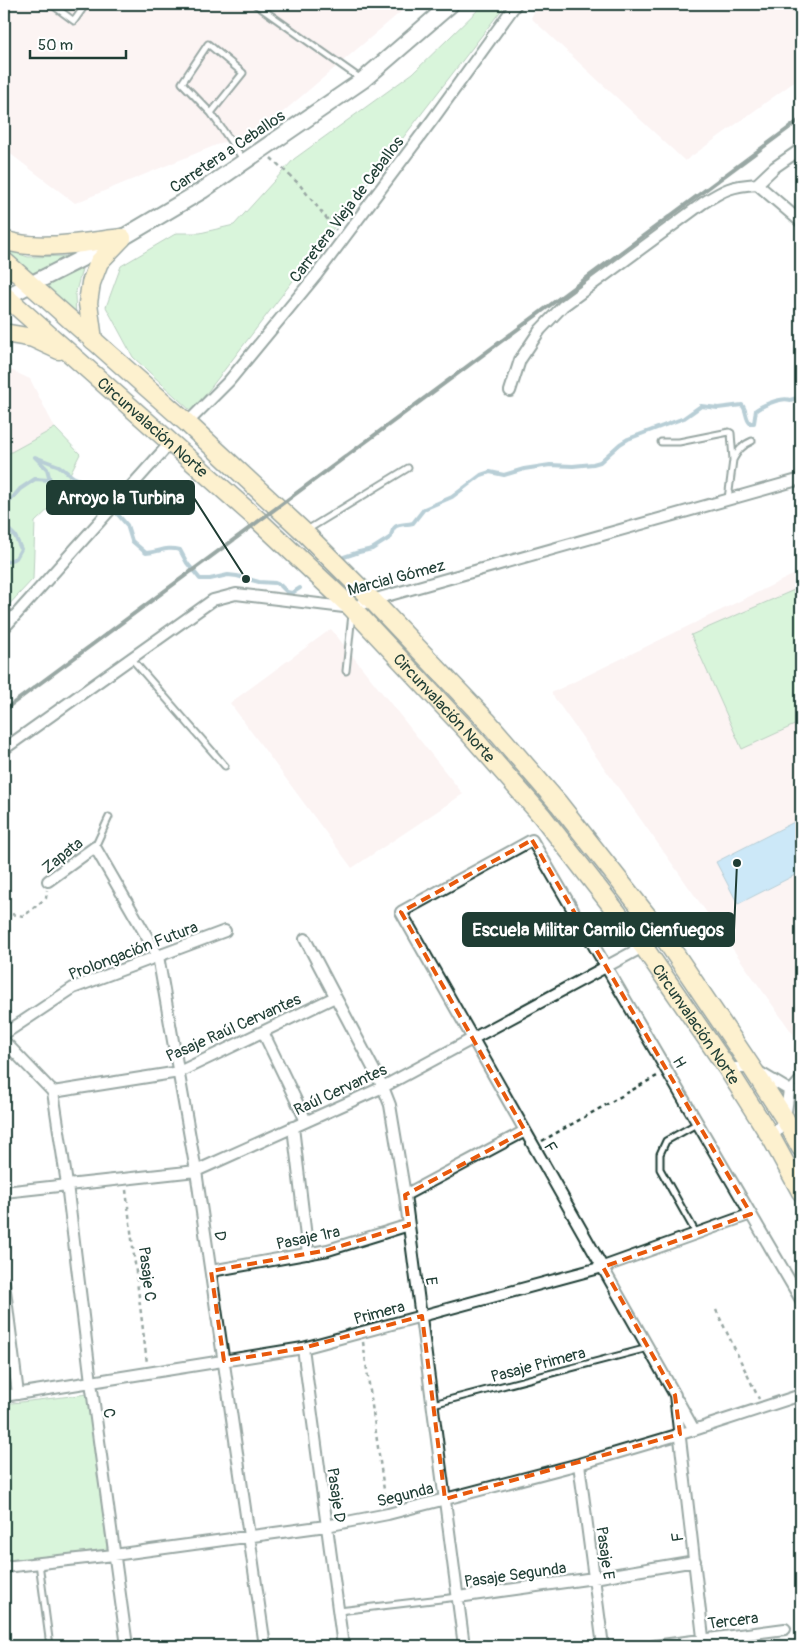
<svg xmlns="http://www.w3.org/2000/svg" width="805" height="1650" font-family="Pangolin,sans-serif">
<style>
.built{fill:#f8e6e5}
.green{fill:#ace9b0;stroke:#669372}
.water{fill:#8eccef;stroke:#6293a4}
.lines{fill:none;stroke-linecap:round;stroke-linejoin:round}
.stream{stroke:#6293a4;stroke-width:4}
.service-casing{stroke:#1f3d34;stroke-width:9}
.minor-casing{stroke:#1f3d34;stroke-width:14}
.secondary-casing{stroke:#1f3d34;stroke-width:19}
.trunk-casing{stroke:#1f3d34;stroke-width:21}
.path{stroke:#1f3d34;stroke-width:2.5;stroke-dasharray:4 4;stroke-linecap:butt}
.service{stroke:#fff;stroke-width:5}
.minor{stroke:#fff;stroke-width:10}
.secondary{stroke:#fff;stroke-width:15}
.trunk{stroke:#fbdf96;stroke-width:18}
.rail{stroke:#1f3d34;stroke-width:4}
.marked{fill:none;stroke:#e8590c;stroke-width:4;stroke-dasharray:10 6;stroke-linejoin:round}
.labels{text-anchor:middle;stroke-width:4.5;stroke-linejoin:round;paint-order:stroke}
.street-label{font-size:16px;fill:#1f3d34;stroke:#fff}
.leader{fill:none;stroke:#1f3d34;stroke-width:2}
.callout-dot{fill:#1f3d34;stroke:#fff;stroke-width:2}
.callout{fill:#1f3d34;stroke:#1f3d34;stroke-width:2}
.callout-label{font-size:18px;text-anchor:middle;font-weight:bold;fill:#fff}
</style>
<rect width="100%" height="100%" fill="#fff"/>
<filter id="ink" filterUnits="userSpaceOnUse"><feTurbulence type="fractalNoise" baseFrequency=".02" numOctaves="2"/><feDisplacementMap in="SourceGraphic" scale="10" xChannelSelector="R" yChannelSelector="G"/><feConvolveMatrix kernelMatrix="1 2 1 2 8 2 1 2 1" color-interpolation-filters="sRGB"/></filter>
<g filter="url(#ink)">
<path class="built" d="M4 4H410L270 123 75 203 4 149Z
M538 4H801V77L685 161 531 18Z
M4 367 30 379 55 428 4 456Z
M801 571V1048L793 1034 551 693Z
M331 629 463 794 352 868 230 703Z"/>
<path class="green" d="M484 4H506L192 412 133 357 106 307 121 266 177 233H200L234 225 294 159 413 73Z
M4 249 28 257 70 256 28 275 4 253Z
M82 269 75 295 76 317 45 286Z
M55 428 80 454 56 502 35 522 33 579 4 610V456Z
M801 587V722L742 749 691 635Z
M88 1394 107 1549 4 1562V1404Z"/>
<path class="water" d="M798 820 801 826V872L738 904 716 862Z"/>
<g class="lines">
<path class="stream" d="M4 516V508L20 489 35 479 50 480 47 469 35 457 59 466 73 477 87 483 100 494 127 525 132 541 146 553C160 552 166 546 180 550L187 563 200 579H210L228 575 237 576 259 582 275 583 280 585 287 592 292 593 300 588
M4 525 15 536 21 549 16 558 4 563
M344 557 359 552 372 549 391 537C393 521 402 526 413 523L424 509 452 497 481 475 490 472 504 475 524 469 550 465 573 466 593 464 600 462 620 444 628 439 684 418 701 406 718 408 742 405C747 410 745 418 750 423H754L756 410C763 405 782 397 790 400L801 397"/>
<g class="service-casing">
<path id="service" d="M51 4 74 21 86 4
M255 4 361 79
M211 113 243 73 208 44 182 83 211 113 243 159
M661 442H679L729 432 731 433 733 460 728 499
M733 460C738 451 742 445 752 441
M307 530 408 468
M131 658 225 766
M346 671 352 614
M95 847 109 817
M789 1090 801 1076
M789 1090 801 1089
M696 1233 660 1169V1154L666 1141 698 1123
M433 1404 648 1348
M39 1563 50 1646
M339 1611 458 1597"/>
</g>
<g class="minor-casing">
<path id="minor" d="M757 184 801 222
M510 391 520 360 540 330 563 306 703 203C725 189 731 186 757 184L775 167 801 149
M187 423 229 381 317 274 433 119 516 4
M4 628 171 442
M4 749 213 600 236 594 352 608 372 600 801 479
M48 881 95 847 158 956 196 1171 265 1646
M305 939 383 1087 390 1105 405 1195 464 1646
M263 1032 306 1121
M4 1034 73 988 225 931
M4 1041 53 1092 67 1184 91 1382 127 1646
M727 1068H752L789 1090 785 1119 772 1139
M53 1092 179 1072 335 997
M293 1127 308 1254
M4 1192 196 1171 383 1087 663 936
M405 1195 525 1131
M211 1271 328 1250 409 1225
M4 1282 18 1394
M303 1348 343 1646
M4 1396 303 1348 603 1267 751 1214
M678 1401 694 1430
M579 1464 603 1646
M4 1567 114 1555 326 1526 388 1514 579 1464 694 1430 801 1395
M458 1597 594 1578 695 1561
M654 1646 785 1629
M704 1646 675 1395 401 912 532 840 801 1300"/>
</g>
<g class="secondary-casing">
<path id="secondary" d="M4 298 122 238 203 190 363 80 451 4"/>
</g>
<g class="trunk-casing">
<g id="trunk">
<path d="M4 240C37 252 87 242 122 238"/>
<path d="M4 261 187 423 304 532 372 600 487 721 559 804 663 936 752 1068 785 1119 801 1148"/>
<path id="s1" d="M4 295 258 520 352 608 469 733 542 816 643 946 727 1068 772 1139 801 1192"/>
<path d="M4 333 33 338 59 350"/>
<path d="M93 340 88 303 91 283 99 262 122 238"/>
</g>
</g>
<path class="path" d="M271 158 299 184 336 230
M4 913 24 916 46 898 47 890
M542 1141 657 1076
M126 1190 147 1363
M716 1310 759 1399
M363 1342 386 1504"/>
<use href="#service" class="service"/>
<use href="#minor" class="minor"/>
<use href="#secondary" class="secondary"/>
<use href="#trunk" class="trunk"/>
<path class="rail" d="M4 710 801 119"/>
</g>
</g>
<path d="M0 0H805V1650H0ZM532 840 751 1214 603 1267 675 1395 680 1434 445 1499 422 1316 303 1348 224 1361 211 1271 328 1250 409 1225 405 1195 525 1131 401 912Z" fill="#fff" fill-opacity=".55" fill-rule="evenodd"/>
<path class="marked" d="M532 840 751 1214 603 1267 675 1395 680 1434 445 1499 422 1316 303 1348 224 1361 211 1271 328 1250 409 1225 405 1195 525 1131 401 912Z"/>
<g class="labels">
<g class="street-label">
<text transform="translate(227 151) rotate(-34)" y="6">Carretera a Ceballos</text>
<text transform="translate(346 209) rotate(-53)" y="6">Carretera Vieja de Ceballos</text>
<text dy="6" stroke="none"><textPath href="#s1" startOffset="199">Circunvalación Norte</textPath></text>
<text transform="translate(396 577) rotate(-15)" y="6">Marcial Gómez</text>
<text dy="6" stroke="none"><textPath href="#s1" startOffset="604">Circunvalación Norte</textPath></text>
<text transform="translate(62 855) rotate(-39)" y="6">Zapata</text>
<text transform="translate(133 950) rotate(-21)" y="6">Prolongación Futura</text>
<text dy="6" stroke="none"><textPath href="#s1" startOffset="1009">Circunvalación Norte</textPath></text>
<text transform="translate(233 1027) rotate(-24)" y="6">Pasaje Raúl Cervantes</text>
<text transform="translate(680 1062) rotate(60)" y="6">H</text>
<text transform="translate(340 1089) rotate(-25)" y="6">Raúl Cervantes</text>
<text transform="translate(551 1147) rotate(60)" y="6">F</text>
<text transform="translate(221 1236) rotate(82)" y="6">D</text>
<text transform="translate(308 1237) rotate(-12)" y="6">Pasaje 1ra</text>
<text transform="translate(148 1274) rotate(83)" y="6">Pasaje C</text>
<text transform="translate(432 1281) rotate(82)" y="6">E</text>
<text transform="translate(379 1312) rotate(-15)" y="6">Primera</text>
<text transform="translate(538 1364) rotate(-15)" y="6">Pasaje Primera</text>
<text transform="translate(110 1413) rotate(82)" y="6">C</text>
<text transform="translate(405 1494) rotate(-14)" y="6">Segunda</text>
<text transform="translate(337 1495) rotate(82)" y="6">Pasaje D</text>
<text transform="translate(677 1537) rotate(-97)" y="6">F</text>
<text transform="translate(606 1553) rotate(82)" y="6">Pasaje E</text>
<text transform="translate(515 1574) rotate(-8)" y="6">Pasaje Segunda</text>
<text transform="translate(733 1620) rotate(-7)" y="6">Tercera</text>
</g>
</g>
<path class="leader" d="M246 579L194 498M737 863L734 930"/>
<g class="callout-dot">
<circle cx="246" cy="579" r="5"/>
<circle cx="737" cy="863" r="5"/>
</g>
<g class="callout">
<rect x="47" y="481" width="147" height="33" rx="5"/>
<rect x="463" y="913" width="271" height="33" rx="5"/>
</g>
<g class="callout-label">
<text x="121" y="504">Arroyo la Turbina</text>
<text x="598" y="936">Escuela Militar Camilo Cienfuegos</text>
</g>
<rect width="805" height="1650" fill="none" stroke="#fff" stroke-width="20"/>
<rect x="10" y="10" width="785" height="1630" fill="none" stroke="#1f3d34" stroke-width="2" filter="url(#ink)"/>
<path d="M30 50v8h96v-8" fill="none" stroke="#1f3d34" stroke-width="2.5"/>
<text x="38" y="50" font-size="15" fill="#1f3d34" stroke="#ffffff" stroke-width="4" paint-order="stroke">50 m</text>
</svg>
